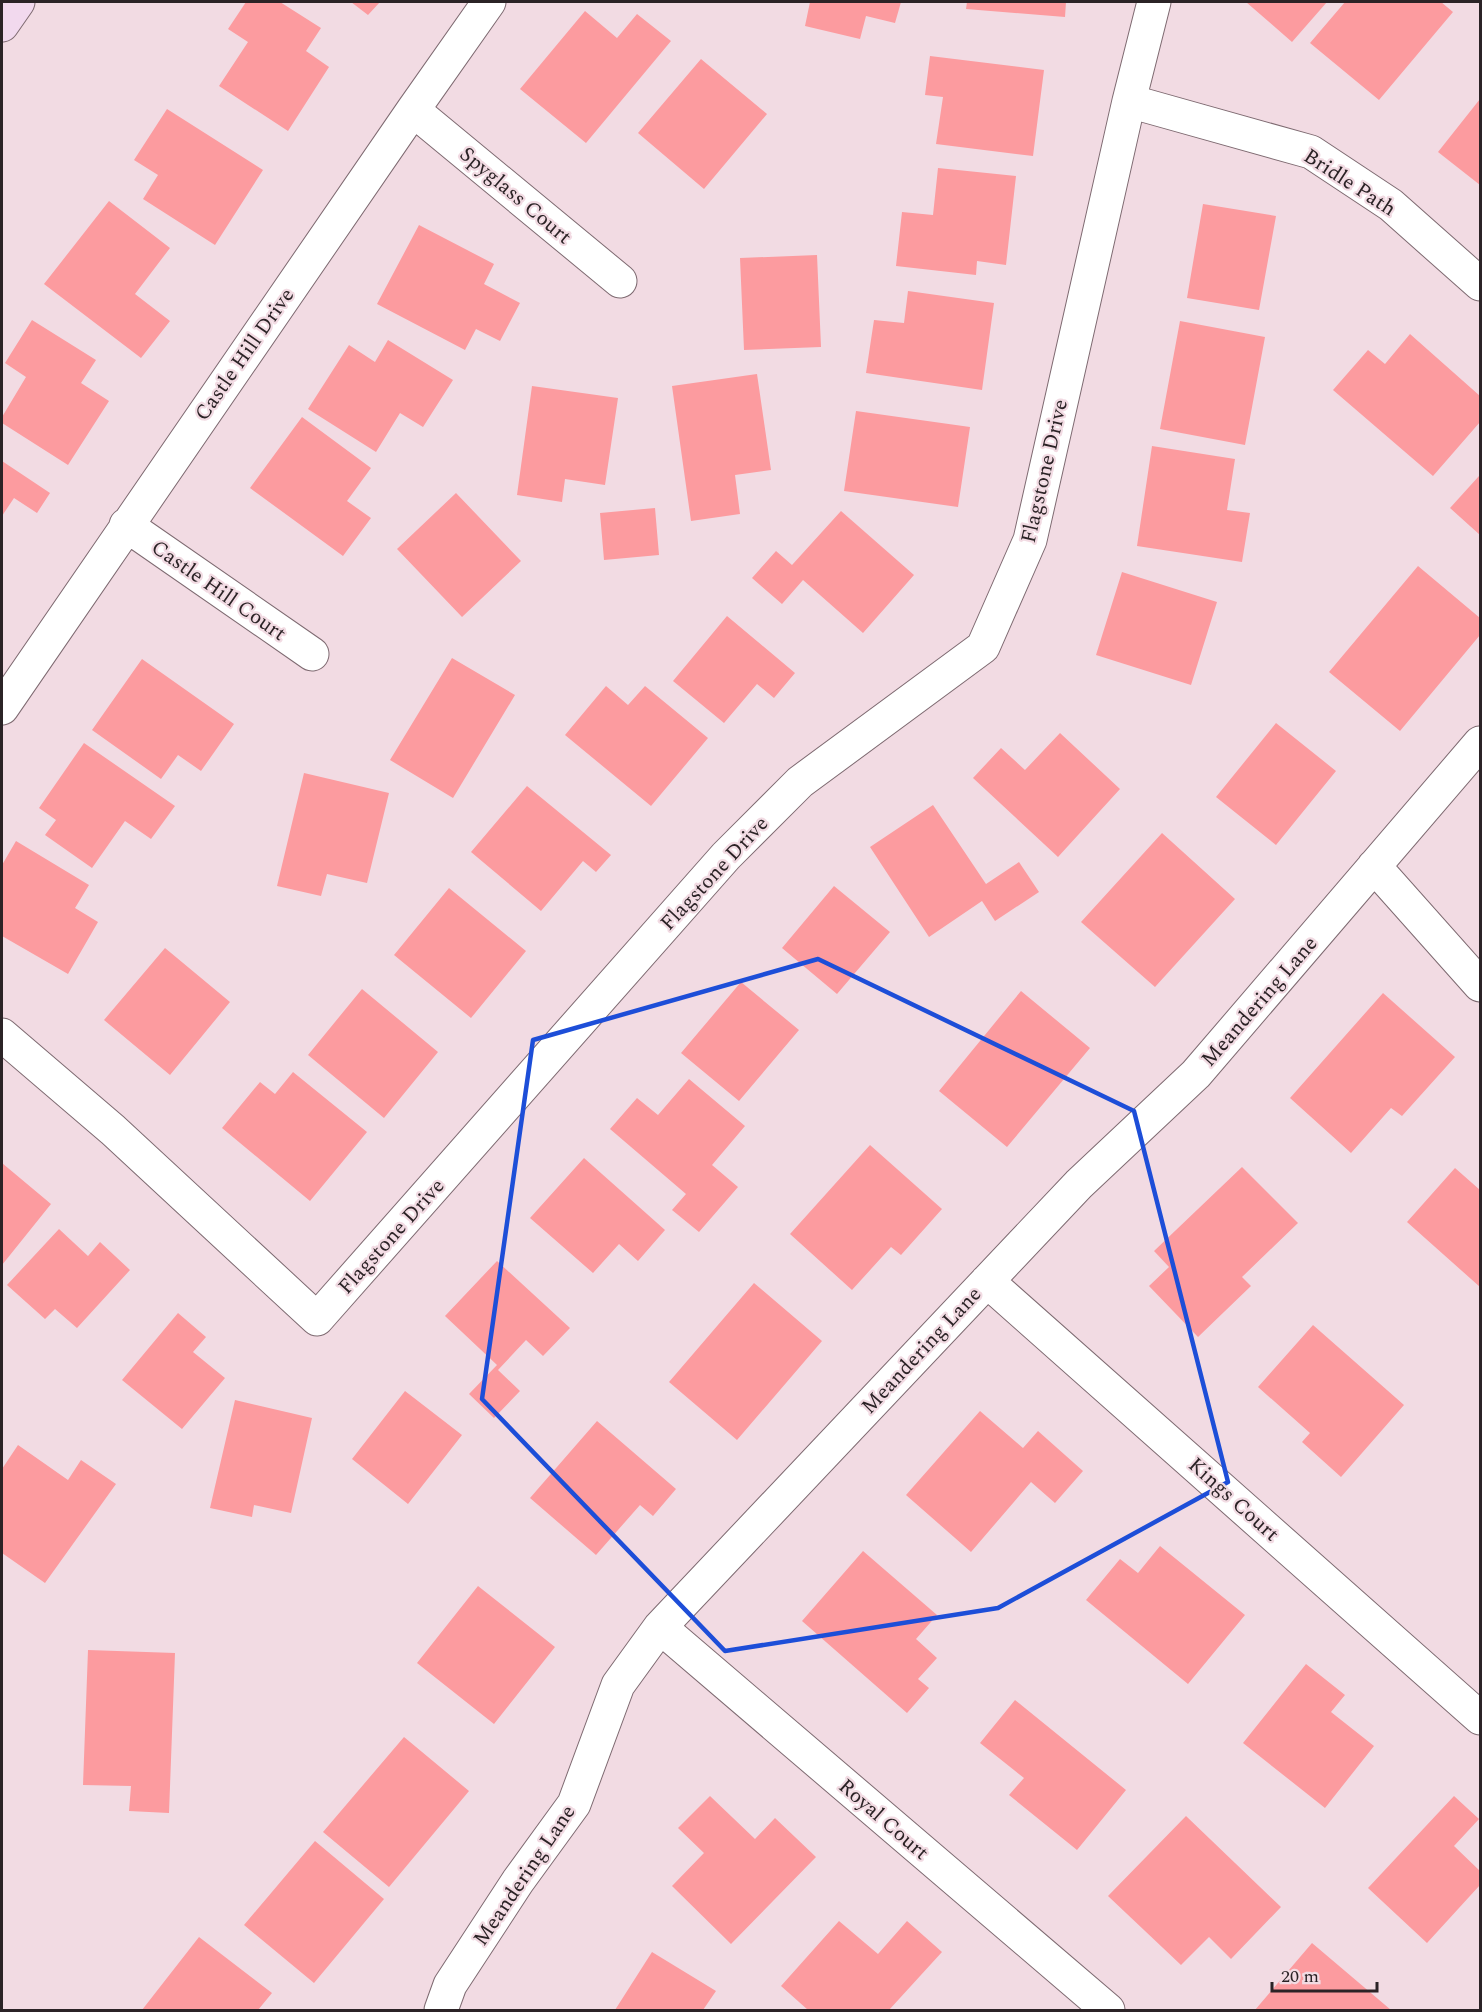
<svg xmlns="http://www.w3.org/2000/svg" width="1482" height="2012" font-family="Spectral,serif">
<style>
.building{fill:#fc9b9f}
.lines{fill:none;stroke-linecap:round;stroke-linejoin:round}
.street-casing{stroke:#7e6a71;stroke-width:35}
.secondary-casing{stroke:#7e6a71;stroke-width:35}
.street{stroke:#fff;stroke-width:33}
.secondary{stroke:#f2d9ee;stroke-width:33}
.marked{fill:none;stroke:#1d4ed8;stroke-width:4.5;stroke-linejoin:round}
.labels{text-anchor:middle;stroke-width:4.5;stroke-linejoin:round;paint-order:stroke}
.street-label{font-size:21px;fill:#2b2326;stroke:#f2dbe3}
</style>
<rect width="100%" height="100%" fill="#f2dbe3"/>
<path class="building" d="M246 2H280L321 28 306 51 329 67 288 131 219 86 248 42 228 29Z
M351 2H380L368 15Z
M810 2H901L895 23 866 16 860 39 805 26Z
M967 2H1066L1065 17 966 9Z
M1246 2H1327L1292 42Z
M1345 2H1441L1453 12 1379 100 1310 43Z
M585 11 617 38 637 14 671 41 586 143 520 89Z
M930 56 1044 70 1033 156 936 144 943 97 925 95Z
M701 59 767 114 704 189 638 133Z
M1480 99V185L1438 152Z
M167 109 263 170 215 245 143 199 158 175 134 160Z
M938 168 1016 176 1006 265 977 261 976 275 896 266 902 212 933 215Z
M109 201 170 248 135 294 170 321 141 358 44 284Z
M1203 204 1276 216 1259 310 1187 298Z
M419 225 494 264 484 284 520 303 500 341 476 329 465 350 377 304Z
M817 255 821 347 744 350 740 258Z
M908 291 994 303 982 390 866 373 874 320 904 323Z
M32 320 96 360 81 383 109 401 68 465 2 423V417L26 377 5 363Z
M1180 321 1265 337 1245 445 1160 429Z
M1410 334 1480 396V422L1433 476 1333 390 1368 350 1385 364Z
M388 340 453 380 423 427 400 413 376 452 308 409 349 345 375 362Z
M757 374 771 470 735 475 740 514 691 521 672 386Z
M532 386 618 398 605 485 565 479 562 502 517 495Z
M856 411 970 427 958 507 844 491Z
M302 417 371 468 347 501 371 518 343 556 250 488Z
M1152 446 1235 459 1227 510 1250 513 1242 562 1137 546Z
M2 461 50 493 37 513 14 498 2 516Z
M1479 476 1480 477V535L1450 508Z
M456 493 521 561 462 617 397 549Z
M655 508 659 555 604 560 600 513Z
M841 511 914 575 863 633 803 580 782 604 752 578 776 551 792 565Z
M1418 566 1480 618V635L1400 731 1329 672Z
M1122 572 1217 602 1191 685 1096 655Z
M727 616 795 673 774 698 757 684 724 723 673 681Z
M452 658 515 695 453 798 390 760Z
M142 659 234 724 201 771 178 755 161 779 92 730Z
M606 686 628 705 645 686 708 738 651 806 565 735Z
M1276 723 1336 771 1276 845 1216 797Z
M1060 733 1120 789 1058 857 973 778 1001 748 1025 770Z
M84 743 175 806 151 839 125 821 92 868 45 835 56 820 39 808Z
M304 773 389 793 367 883 327 874 321 896 277 886Z
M527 786 611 855 596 872 583 861 541 911 471 852Z
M933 805 986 884 1019 862 1039 892 995 921 982 901 929 937 870 847Z
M1162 833 1235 899 1155 987 1081 922Z
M16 841 89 885 75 908 98 922 68 974 2 936V865Z
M834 886 890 932 837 994 782 948Z
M449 888 526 951 471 1018 394 955Z
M165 948 230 1002 170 1075 104 1020Z
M741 982 799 1030 739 1101 681 1053Z
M362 989 438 1052 384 1118 308 1055Z
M1021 991 1090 1048 1007 1147 939 1091Z
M1383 993 1455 1057 1402 1116 1391 1108 1351 1153 1290 1098Z
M293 1072 367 1132 310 1201 222 1128 260 1082 275 1094Z
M689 1079 745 1126 712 1165 738 1187 699 1232 672 1210 686 1194 610 1129 637 1098 658 1115Z
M870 1145 942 1209 901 1255 891 1247 852 1290 790 1234Z
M584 1158 665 1230 638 1261 619 1244 593 1273 530 1218Z
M2 1163 51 1204 2 1265Z
M1242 1167 1298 1223 1242 1277 1251 1286 1198 1337 1149 1286 1169 1267 1154 1251Z
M1455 1168 1480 1190V1287L1407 1222Z
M59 1229 88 1256 100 1242 130 1270 77 1328 55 1309 45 1319 7 1285Z
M497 1261 570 1328 543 1356 526 1340 498 1370 520 1391 494 1418 469 1394 497 1365 445 1316Z
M754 1283 822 1341 737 1440 669 1382Z
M178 1313 206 1337 193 1352 225 1378 182 1429 122 1380Z
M1313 1325 1404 1405 1341 1477 1302 1442 1310 1433 1258 1387Z
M405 1391 462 1435 408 1504 352 1459Z
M235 1400 312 1418 291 1513 254 1505 252 1517 210 1508Z
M980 1411 1023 1448 1038 1431 1083 1471 1055 1503 1031 1482 971 1552 906 1495Z
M597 1421 676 1489 653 1516 640 1505 596 1555 530 1498Z
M18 1445 68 1480 81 1460 116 1484 45 1583 2 1553V1469Z
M1160 1546 1245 1615 1188 1684 1086 1600 1120 1559 1138 1573Z
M863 1551 937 1615 916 1639 937 1658 918 1679 929 1688 907 1713 802 1621Z
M478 1586 555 1647 494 1724 417 1663Z
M88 1650 175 1653 169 1813 129 1811 131 1786 83 1785Z
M1306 1664 1345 1695 1331 1712 1374 1746 1325 1808 1243 1743Z
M1015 1700 1126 1790 1077 1850 1009 1795 1024 1778 980 1743Z
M404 1737 469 1791 389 1887 323 1832Z
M710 1796 755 1839 775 1818 816 1857 731 1944 672 1886 704 1853 678 1828Z
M1454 1796 1479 1819 1454 1846 1480 1871V1885L1427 1943 1368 1888Z
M1186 1816 1281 1907 1231 1959 1209 1937 1181 1965 1108 1896Z
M315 1841 384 1899 314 1983 244 1925Z
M839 1921 878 1954 907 1921 942 1952 889 2010H808L781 1986Z
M199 1937 272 1993 258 2010H142Z
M1312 1943 1391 2010H1255Z
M652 1952 716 1991 703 2010H615Z"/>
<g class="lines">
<g class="street-casing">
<path id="street" d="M1129 101 1311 152 1391 205 1480 284
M413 110 620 281
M126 525 312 654
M2 708 413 110 489 2
M1374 866 1480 985
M2 1035 113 1130 317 1319 726 856 800 782 983 647 1030 540 1129 101 1154 2
M987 1281 1480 1718
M660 1627 1108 2010
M441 2010 450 1985 518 1881 574 1804 618 1685 660 1627 1079 1184 1196 1074 1480 743"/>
</g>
<g class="secondary-casing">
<path id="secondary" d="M2 25 18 2"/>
</g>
<use href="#street" class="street"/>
<use href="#secondary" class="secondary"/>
</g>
<path class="marked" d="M818 959 1134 1111 1228 1482 998 1608 725 1651 482 1399 533 1040Z"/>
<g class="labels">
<g class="street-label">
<text transform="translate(1350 182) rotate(33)" y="7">Bridle Path</text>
<text transform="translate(516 195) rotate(40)" y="7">Spyglass Court</text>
<text transform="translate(244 354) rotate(-55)" y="7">Castle Hill Drive</text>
<text transform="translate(1044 471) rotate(-77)" y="7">Flagstone Drive</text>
<text transform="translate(219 590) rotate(35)" y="7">Castle Hill Court</text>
<text transform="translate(714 873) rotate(-47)" y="7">Flagstone Drive</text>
<text transform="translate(1259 1001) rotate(-49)" y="7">Meandering Lane</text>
<text transform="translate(391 1236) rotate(-48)" y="7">Flagstone Drive</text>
<text transform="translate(921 1350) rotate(-47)" y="7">Meandering Lane</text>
<text transform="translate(1234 1499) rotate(42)" y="7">Kings Court</text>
<text transform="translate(884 1819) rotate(41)" y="7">Royal Court</text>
<text transform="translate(524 1875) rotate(-56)" y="7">Meandering Lane</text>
</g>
</g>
<rect width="1482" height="2012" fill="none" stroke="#2b2326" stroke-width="6"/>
<path d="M1272 1982v9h105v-9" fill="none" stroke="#2b2326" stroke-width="3"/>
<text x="1281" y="1982" font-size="18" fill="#2b2326" stroke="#f2dbe3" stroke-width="4.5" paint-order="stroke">20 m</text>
</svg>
